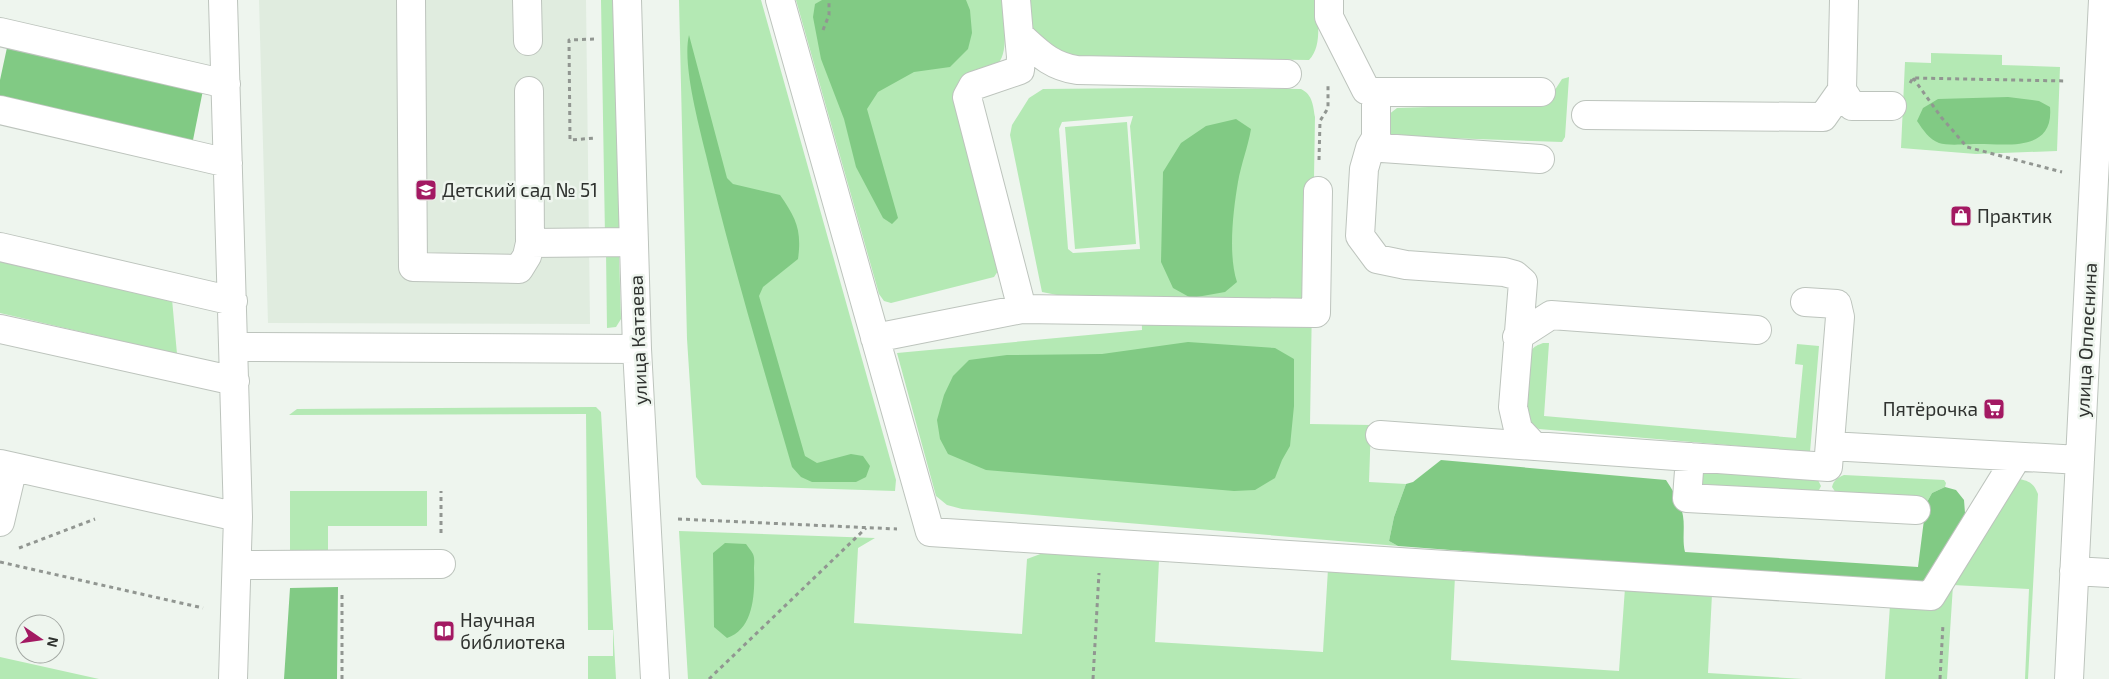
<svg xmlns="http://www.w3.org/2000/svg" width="2109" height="679" font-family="'Exo 2',sans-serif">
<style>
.built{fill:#e0ecdf}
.green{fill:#b4e9b4;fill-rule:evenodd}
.forest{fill:#81ca84}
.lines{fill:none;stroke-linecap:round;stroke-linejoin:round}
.minor-casing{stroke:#bdc4bd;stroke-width:30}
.path{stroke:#919691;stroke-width:3;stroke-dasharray:4 4;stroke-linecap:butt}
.minor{stroke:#fff;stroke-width:28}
.labels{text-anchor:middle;stroke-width:5;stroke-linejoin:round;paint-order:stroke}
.poi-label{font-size:19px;fill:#2f322f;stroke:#eef5ee;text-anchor:start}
.street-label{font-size:19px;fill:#2f322f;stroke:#eef5ee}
</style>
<rect width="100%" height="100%" fill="#eef5ee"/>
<path class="built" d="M259 0H586L590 324 268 323Z"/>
<path class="green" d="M601 0H614L620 228 617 232 605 236Z
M679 0H761L896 480 895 491 702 485 696 477 687 339Z
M796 0H1002C1003 16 1011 56 995 66 988 71 977 73 969 76L1000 268 994 277 891 303 884 301 879 294Z
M1029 0H1317C1317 19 1323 46 1309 60L1074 57C1060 53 1038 44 1032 28 1030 20 1030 9 1029 0Z
M1931 53 2002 55V65L2060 67 2057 151 1976 154 1901 148 1905 62 1931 63Z
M1569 77 1565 137 1562 142 1392 136 1386 131 1388 115 1397 108 1523 104 1549 99 1562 79Z
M1149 88 1301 89C1313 95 1313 106 1315 117L1310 424 1371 425 1369 482 1406 484 1394 517 1389 541 1398 546 962 509 947 505 936 496 897 353 1142 330 1141 296 1057 295 1042 292 1010 135 1012 125 1029 98 1043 89ZM1133 116 1130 126 1140 249 1073 253 1068 249 1059 129 1062 122Z
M1127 122 1136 244 1075 249 1065 127Z
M606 251 619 254 621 319 616 327 607 328Z
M0 259 172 299 177 354 0 313Z
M1543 343H1549L1544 416 1796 438 1803 365 1795 364 1797 344 1819 346 1810 452 1539 429C1534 426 1530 423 1528 418 1525 409 1527 360 1531 351 1534 346 1538 345 1543 343Z
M596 407 601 412 616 679H588V656H613V630H588L586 414 289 415 297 409Z
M1700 470 1818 480 1821 486 1817 494 1700 486Z
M1844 475 1944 480 1946 483 1945 487 1932 493 1926 504 1836 493 1832 487C1834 480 1837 478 1844 475Z
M2019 479C2030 481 2034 484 2038 494L2028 679H2025L2029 589 1953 585 1947 679H1885L1890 605Z
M290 491H427V526H328V557H290Z
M679 531 875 538 858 548 854 623 1022 634 1027 559 1043 553 1159 560 1155 642 1323 652 1328 569 1455 576 1451 660 1619 671 1625 588 1712 594 1708 673 1803 679H688Z
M0 657 99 679H0Z"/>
<path class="forest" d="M822 0H966L970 10 972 33 968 49 950 67 914 72 878 92 867 109 898 218 892 224 883 218 856 167 844 119 821 59 813 17 815 4Z
M689 35 727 178 733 184 780 195C796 218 802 230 798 259L763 287 759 296 805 456 817 463 851 454 863 456 870 466 866 477 856 482H812L801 477 792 467C762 363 731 260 706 155 699 125 682 64 689 35Z
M8 43 203 90 192 145 0 101V80Z
M2008 97 2039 101 2050 107C2054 152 2008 144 1978 144 1968 144 1947 146 1939 143 1929 139 1923 130 1917 121L1923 108 1938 99Z
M1236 119 1251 129C1248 147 1241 164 1238 182 1233 211 1228 255 1237 282L1225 292 1191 298 1173 288 1161 262 1163 172 1181 143 1206 126Z
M1188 342 1275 348 1294 359V406L1290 446 1282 460 1275 478 1255 490 1234 491 986 470 948 454 940 439 937 420 944 395 953 376 969 360 1007 355 1102 354Z
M1441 460 1666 480C1673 491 1681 503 1683 516 1685 528 1682 540 1685 552L1918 567 1926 504 1932 493 1945 487 1956 490 1964 500 1965 513 1963 526 1948 557 1921 586 1398 546 1389 541 1394 517 1406 484 1413 482Z
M725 543 746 544C748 547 751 550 753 554 755 558 754 565 754 569 755 593 754 629 727 638L714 627 713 553Z
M338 587 337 679H284L290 588Z"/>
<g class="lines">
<g class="minor-casing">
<path id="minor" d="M223 0 238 517 233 679
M411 0 413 267 519 269 527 256 530 243
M527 0 528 41
M627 0 637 349 655 679
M780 0 930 532 1931 596 2017 457
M1016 0 1019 35C1038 52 1050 66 1077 70L1287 74
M1329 0V17L1366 90 1376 92H1541
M0 32 226 84
M1842 90 1852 106H1892
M529 91 530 243 634 242
M1376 92V138L1382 148 1540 159
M0 110 228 163
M1586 115 1823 117 1842 90 1844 0
M1376 138 1370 148 1364 169 1360 236 1377 259 1406 265 1504 272 1515 275 1523 282 1513 407 1518 429 1534 446
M0 247 233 301
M1022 309 1316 313 1318 191
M0 329 235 381
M1517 337 1551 315 1757 330
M875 338 1022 309 967 97 973 86 1020 70 1021 57 1019 35
M234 347 637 349
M1380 435 1828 467 1840 317 1837 304 1805 302
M1830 446 2080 460
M1690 457 1687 498 1916 510
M0 464 238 517
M0 522 13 467
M237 565 441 564
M2074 571 2109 573
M2069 679 2103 0"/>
</g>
<path class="path" d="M823 30 829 15V0
M594 39 569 40 570 140 596 138
M1913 78 1941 117 1967 147 2062 172
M1910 83 1913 78 2066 81
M1319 160 1320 121 1328 108V86
M678 519 897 529
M441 533V491
M19 548 95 519
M0 562 203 608
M342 595V679
M709 679 866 528
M1093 679 1099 573
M1940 679 1943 624"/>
<use href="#minor" class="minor"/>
</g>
<defs>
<g id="school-square" transform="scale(1.125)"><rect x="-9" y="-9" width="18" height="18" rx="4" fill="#a31962" stroke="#eef5ee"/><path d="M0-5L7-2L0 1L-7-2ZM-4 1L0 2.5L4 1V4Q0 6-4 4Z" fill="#fff"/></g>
<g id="shop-square" transform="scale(1.125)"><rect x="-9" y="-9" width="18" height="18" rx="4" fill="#a31962" stroke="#eef5ee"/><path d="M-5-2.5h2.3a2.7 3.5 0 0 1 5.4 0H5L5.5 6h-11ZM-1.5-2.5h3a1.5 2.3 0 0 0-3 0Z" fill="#fff"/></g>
<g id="supermarket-square" transform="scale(1.125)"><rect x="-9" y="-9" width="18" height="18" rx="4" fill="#a31962" stroke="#eef5ee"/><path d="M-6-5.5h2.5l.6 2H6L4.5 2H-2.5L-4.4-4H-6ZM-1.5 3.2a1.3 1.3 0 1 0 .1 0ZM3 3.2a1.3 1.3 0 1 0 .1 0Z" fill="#fff"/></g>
<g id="library-square" transform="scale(1.125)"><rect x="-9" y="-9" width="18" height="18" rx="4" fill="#a31962" stroke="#eef5ee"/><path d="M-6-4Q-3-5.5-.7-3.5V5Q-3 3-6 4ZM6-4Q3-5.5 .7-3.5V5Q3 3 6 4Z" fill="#fff"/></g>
</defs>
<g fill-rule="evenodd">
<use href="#school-square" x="426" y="190"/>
<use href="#shop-square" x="1961" y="216"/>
<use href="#supermarket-square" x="1994" y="409"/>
<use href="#library-square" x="444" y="631"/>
</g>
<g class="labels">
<g class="poi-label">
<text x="442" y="197">Детский сад № 51</text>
<text x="1977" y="223">Практик</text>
<text x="1978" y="416" text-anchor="end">Пятёрочка</text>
<text x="460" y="627">Научная<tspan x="460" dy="22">библиотека</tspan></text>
</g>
<g class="street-label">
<text transform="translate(638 340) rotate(-92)" y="7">улица Катаева</text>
<text transform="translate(2086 340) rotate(-87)" y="7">улица Оплеснина</text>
</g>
</g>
<g transform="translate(40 639) rotate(103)"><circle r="24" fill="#eef5ee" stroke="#a2a7a2"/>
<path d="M0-4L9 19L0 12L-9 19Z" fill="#a31962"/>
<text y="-8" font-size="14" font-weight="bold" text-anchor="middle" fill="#2f322f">N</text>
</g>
</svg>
